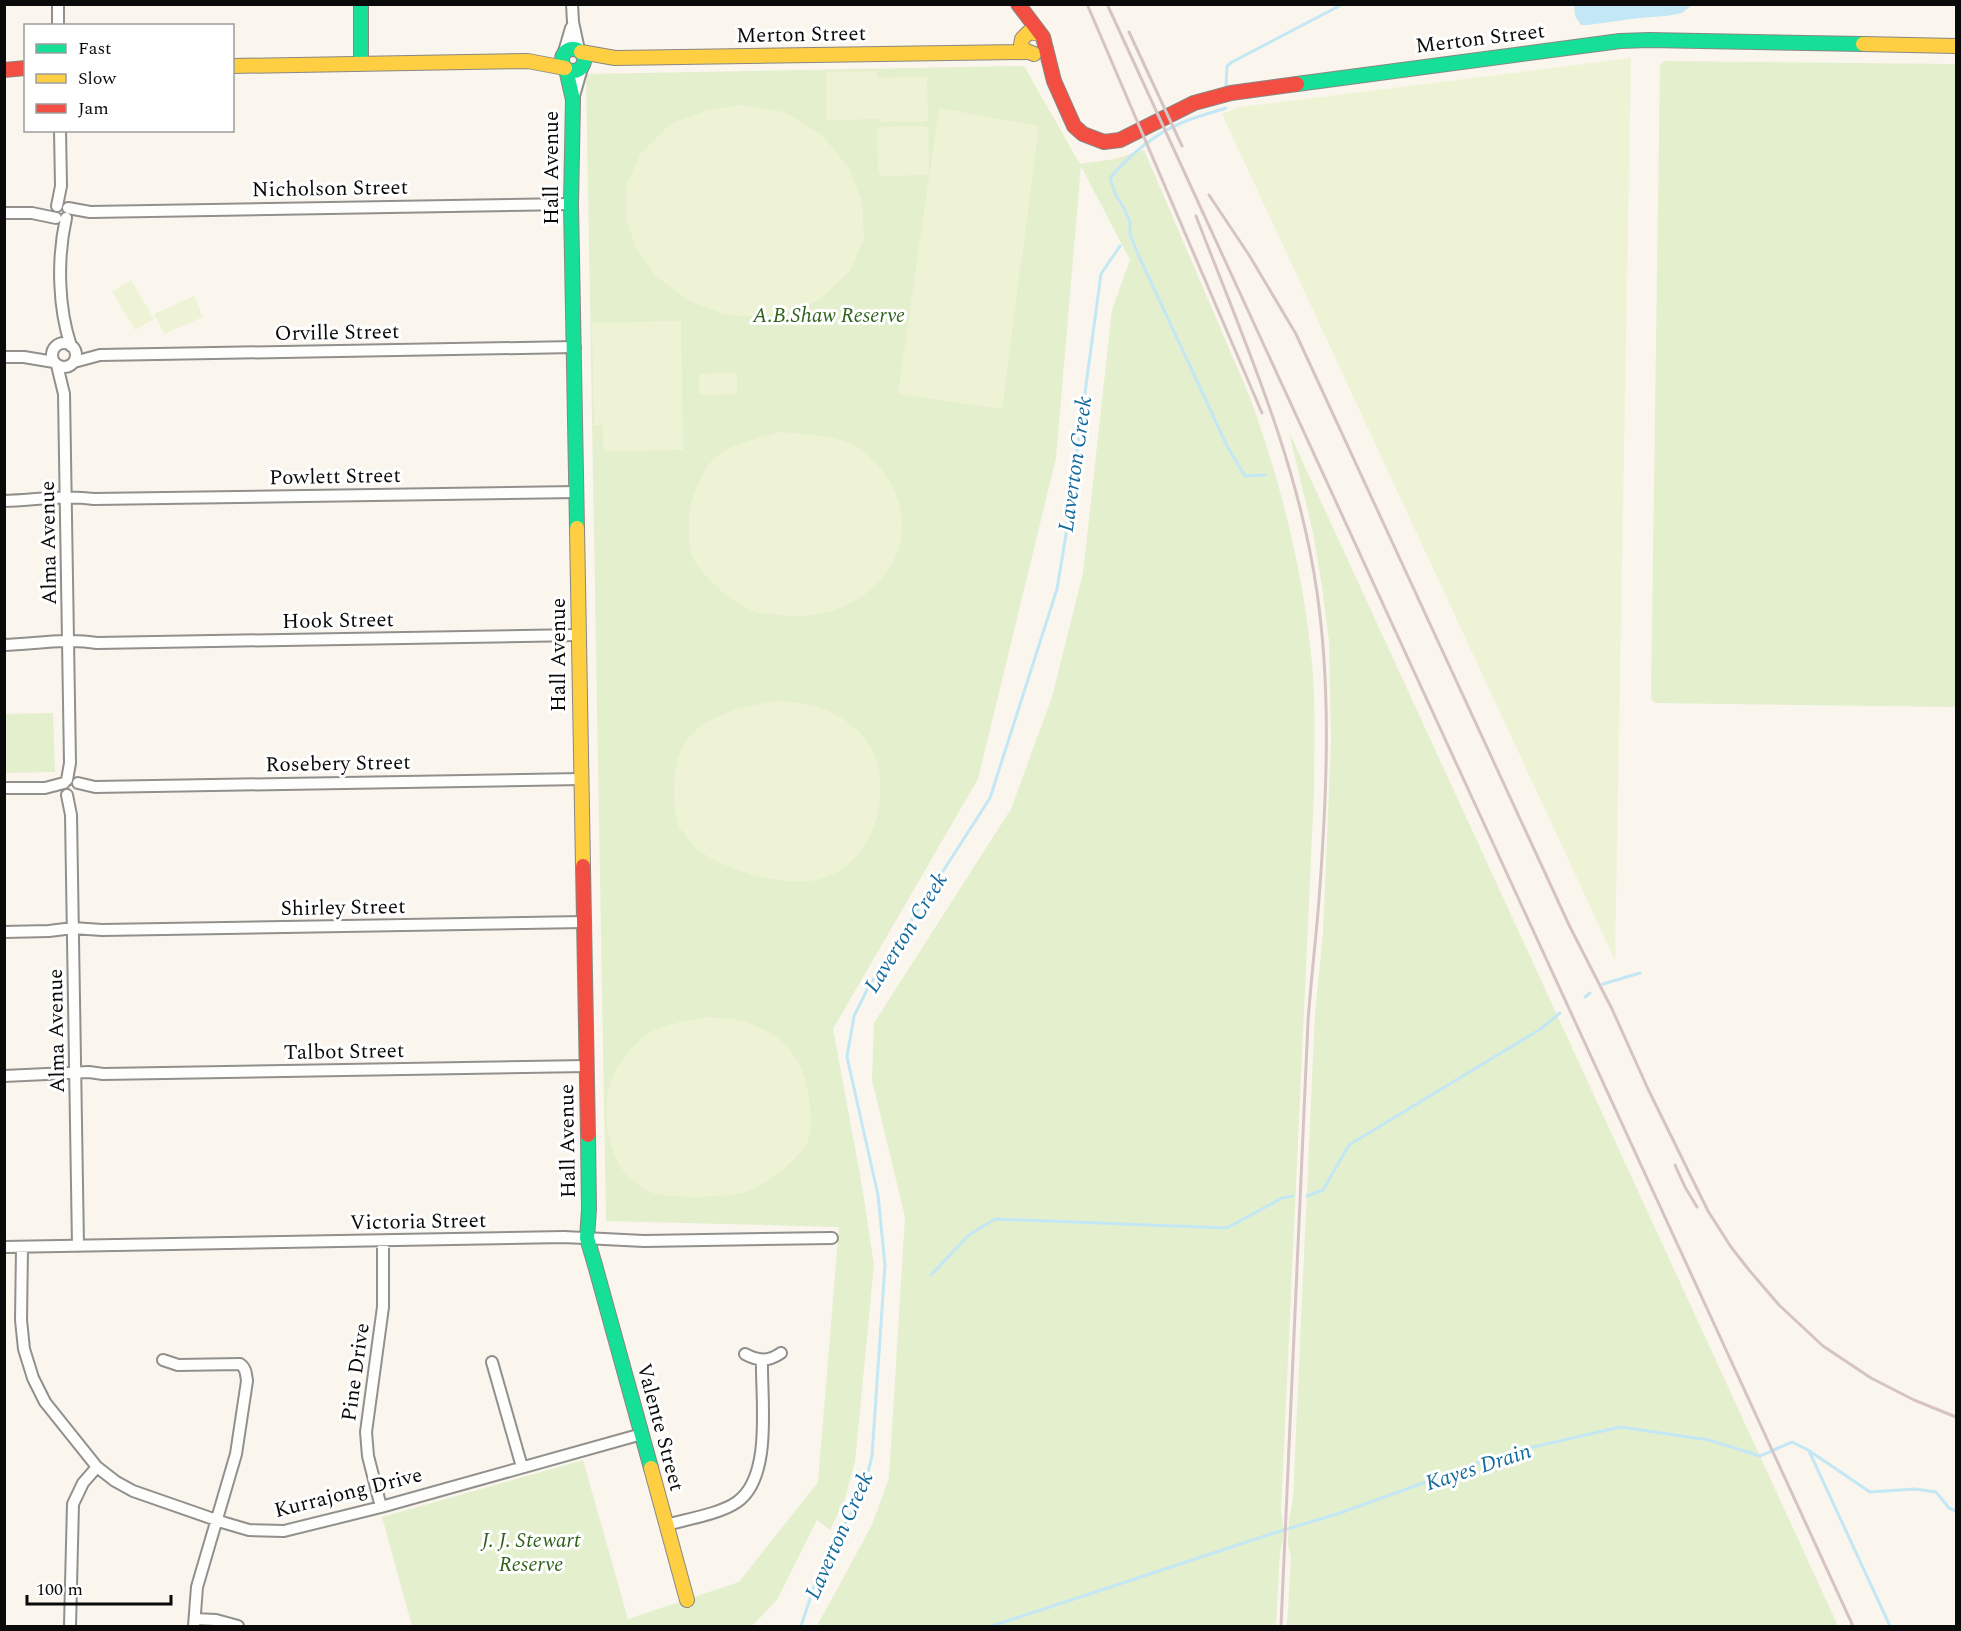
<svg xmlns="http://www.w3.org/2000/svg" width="1961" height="1631" font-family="Spectral,serif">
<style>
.green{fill:#e4efcd}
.pitch{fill:#eef3d6}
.water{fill:#c3e7f4}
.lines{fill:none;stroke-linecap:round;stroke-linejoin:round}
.stream{stroke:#c3e7f4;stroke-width:3}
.street-casing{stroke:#92908c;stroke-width:14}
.fast-casing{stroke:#898783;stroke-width:16}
.slow-casing{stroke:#898783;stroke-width:16}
.jam-casing{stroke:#898783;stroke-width:16}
.street{stroke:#fefefc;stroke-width:10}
.fast{stroke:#16e098;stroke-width:14}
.slow{stroke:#ffcf43;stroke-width:14}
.jam{stroke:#f24e42;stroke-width:14}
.rail{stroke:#d6c3c4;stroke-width:3}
.labels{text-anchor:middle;stroke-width:6;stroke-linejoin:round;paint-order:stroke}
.street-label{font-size:21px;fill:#0a0a0a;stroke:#fff}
.park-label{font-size:21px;font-style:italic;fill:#2f621b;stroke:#fff}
.water-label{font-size:22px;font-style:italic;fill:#136a9d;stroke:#fff}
</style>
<rect width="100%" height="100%" fill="#faf6ed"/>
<path class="green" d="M1664 61 1956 64V707L1655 703 1651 699 1660 65Z
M1024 66 1080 164 1114 159 1144 150 1249 395C1281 482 1303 571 1312 663 1316 706 1314 749 1314 792L1281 1512C1284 1524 1284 1540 1280 1552L1276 1626H817L872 1525 889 1478 905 1217 872 1080 874 1023 1011 809 1052 697 1083 573 1112 310 1130 260 1081 166 1056 458 978 779 833 1029 861 1180 874 1265 855 1462 845 1499 830 1530 817 1520 777 1600 752 1626H412L382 1517 583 1460 628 1619 739 1582 818 1482 839 1227 606 1221 586 74Z
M1289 432 1838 1626H1287L1291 1557 1288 1544 1289 1519 1293 1498 1315 1014 1323 933 1331 741 1329 641 1322 587 1313 533Z
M53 713 55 772 5 773V714Z"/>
<path class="pitch" d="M1631 58 1615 960 1222 114 1239 107Z
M877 71 878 78 927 77 928 121 879 122V119L826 120V72Z
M741 105 784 112 822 135 849 168 862 202 864 239 850 271 819 300 796 310 758 317 723 314 689 301 655 275 636 249 626 218 627 183 641 153 670 124 707 110Z
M939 108 1039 126 1002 409 898 394Z
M925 126 928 129 929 171 926 175 881 176 878 173 877 130 881 127Z
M131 280 154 319 135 330 112 292Z
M194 296 203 317 164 334 154 314Z
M681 321 683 450 603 451V425H594L592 323Z
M737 373V394L699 395V374Z
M779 432C804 434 837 435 859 448 864 451 868 456 872 460 903 488 913 534 888 570 861 609 816 621 772 614 766 613 759 613 754 611 735 605 701 576 693 558 687 544 688 514 692 500 697 486 705 466 716 457 733 443 760 438 779 432Z
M776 701C806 702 833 708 856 729 860 733 865 737 868 742 898 792 872 875 809 881 773 884 726 870 697 849 692 846 689 840 685 835 683 832 679 828 678 824 674 812 674 796 674 783 675 765 681 742 696 730 719 711 748 706 776 701Z
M705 1017C717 1018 730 1018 741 1021 787 1034 805 1060 810 1106 811 1119 812 1138 803 1149 791 1165 764 1186 745 1192 724 1198 670 1199 650 1192 644 1190 637 1183 632 1179 617 1167 611 1150 608 1132 601 1094 614 1060 645 1036 660 1025 687 1021 705 1017Z"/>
<path class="water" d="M1574 5V4L1692 5 1682 13 1666 16 1639 18 1588 25H1581L1575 16Z"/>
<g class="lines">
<path class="stream" d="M1226 86 1227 66 1232 62 1343 4
M1226 108C1211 113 1195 117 1181 123 1153 135 1129 156 1110 178L1116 196 1123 206 1130 222V234L1138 254 1228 448 1245 476 1265 475
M1603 984 1640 973
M1585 997 1590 993
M1307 1196 1323 1190 1349 1145 1539 1030 1560 1013
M931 1275 969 1235 995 1219 1227 1228 1282 1198 1293 1196
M1809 1451 1890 1626
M801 1626 818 1575 864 1489 872 1456 885 1265 878 1195 847 1057 854 1016 868 988 990 798 1057 589 1065 541 1101 274 1120 246
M992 1626 1274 1533 1337 1514 1507 1453 1620 1427 1709 1440 1760 1456 1792 1442 1808 1450 1870 1492 1915 1489 1936 1492 1949 1508 1956 1511"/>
<g class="street-casing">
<path id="street" d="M58 4V26
M572 4 573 22 579 50
M564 52 571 28
M574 96 582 68
M57 206 61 186 60 130
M68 208 90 212 571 204
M4 213H32L56 218
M66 218C57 258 58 308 71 346
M52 355a12 12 0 1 1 24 0a12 12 0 1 1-24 0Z
M4 357H24L54 362
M74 362 100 355 575 347
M57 365 64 394 70 763 67 780
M4 501C35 500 64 495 94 499L577 492
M4 645C36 644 66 638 97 643L579 635
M78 783 95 787 582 779
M4 788H45L64 783
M67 795 71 815 78 1246
M4 932 49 931 73 928 102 930 584 922
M4 1076 89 1072 103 1074 587 1066
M4 1247 564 1237 644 1241 832 1238
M22 1247 21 1320 24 1349 33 1378 45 1402 97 1467 115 1481 133 1491 225 1523 249 1530 284 1531 381 1507 642 1434
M745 1354C758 1361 768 1362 781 1353
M163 1360 178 1365 240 1364C246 1368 246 1374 247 1381L236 1454 197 1587 194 1626
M492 1362 522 1467
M381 1507 368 1456 366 1432 383 1307V1241
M666 1525C687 1519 720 1514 737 1502 773 1477 761 1399 762 1360
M195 1619 216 1620 238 1626
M70 1626 73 1504 83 1483 97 1467"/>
</g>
<g class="fast-casing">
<path id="fast" d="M361 4V63
M562 60a11 11 0 1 1 22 0a11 11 0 1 1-22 0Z
M566 69 573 100 571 204 577 528
M1297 84 1620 41 1649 40 1863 44
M588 1135 589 1209 587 1238 595 1265 651 1468"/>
</g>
<g class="slow-casing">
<path id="slow" d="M1863 44 1956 46
M581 52 615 58 1026 52
M1034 54 1024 50 1021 45 1022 39 1029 32 1040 34
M232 66 528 61 565 68
M577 528 583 866
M651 1468 687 1600"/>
</g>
<g class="jam-casing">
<path id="jam" d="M1018 4 1043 37 1054 81 1074 126 1083 134 1104 142 1120 140 1194 103 1231 93 1297 84
M4 70 26 68
M583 866 588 1135"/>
</g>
<use href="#street" class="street"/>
<use href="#fast" class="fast"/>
<use href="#slow" class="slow"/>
<use href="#jam" class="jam"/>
<path class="rail" d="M1087 4 1262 413
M1107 4 1853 1626
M1129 32 1182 146
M1209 195 1249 255 1296 334 1570 927 1612 1009 1648 1089 1708 1211 1731 1247 1749 1270 1779 1305 1823 1346 1871 1378 1914 1400 1956 1417
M1196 216C1243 338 1298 460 1317 592 1331 689 1327 788 1320 886 1317 932 1311 977 1308 1022 1298 1224 1290 1425 1281 1626
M1675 1165 1685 1187 1697 1207"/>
</g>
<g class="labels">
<g class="street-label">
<text transform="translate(801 34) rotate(-1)" y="7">Merton Street</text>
<text transform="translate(1480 38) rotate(-7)" y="7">Merton Street</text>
<text transform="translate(551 168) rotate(-90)" y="7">Hall Avenue</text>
<text transform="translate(330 188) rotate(-1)" y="7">Nicholson Street</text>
<text transform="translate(337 332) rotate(-1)" y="7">Orville Street</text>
<text transform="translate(335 476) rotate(-1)" y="7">Powlett Street</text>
<text transform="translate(48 543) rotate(-91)" y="7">Alma Avenue</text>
<text transform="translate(338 620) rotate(-1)" y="7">Hook Street</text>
<text transform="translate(558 655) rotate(-90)" y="7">Hall Avenue</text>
<text transform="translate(338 763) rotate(-1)" y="7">Rosebery Street</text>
<text transform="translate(343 907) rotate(-1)" y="7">Shirley Street</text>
<text transform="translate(56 1031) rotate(-91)" y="7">Alma Avenue</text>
<text transform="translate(344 1051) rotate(-1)" y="7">Talbot Street</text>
<text transform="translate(567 1141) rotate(-91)" y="7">Hall Avenue</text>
<text transform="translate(418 1221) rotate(-1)" y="7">Victoria Street</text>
<text transform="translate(355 1372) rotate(-82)" y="7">Pine Drive</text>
<text transform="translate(661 1427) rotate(75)" y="7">Valente Street</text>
<text transform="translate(348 1492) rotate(-14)" y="7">Kurrajong Drive</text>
</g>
<g class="park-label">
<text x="829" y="322">A.B.Shaw Reserve</text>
<text x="531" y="1547">J. J. Stewart<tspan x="531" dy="24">Reserve</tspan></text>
</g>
<g class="water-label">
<text transform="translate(1074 464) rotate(-82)" y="8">Laverton Creek</text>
<text transform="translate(905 932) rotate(-58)" y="8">Laverton Creek</text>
<text transform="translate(1478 1466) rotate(-18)" y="8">Kayes Drain</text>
<text transform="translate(838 1535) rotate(-66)" y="8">Laverton Creek</text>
</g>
</g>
<rect width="1961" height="1631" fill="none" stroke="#0a0a0a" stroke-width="12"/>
<rect x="24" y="24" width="210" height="108" fill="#ffffff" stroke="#9d9d9d" stroke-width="1.5"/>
<rect x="36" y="44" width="30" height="9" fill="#16e098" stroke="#9d9d9d" stroke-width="1.5"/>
<text x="78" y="54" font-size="18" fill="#0a0a0a">Fast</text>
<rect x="36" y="74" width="30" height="9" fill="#ffcf43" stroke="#9d9d9d" stroke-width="1.5"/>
<text x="78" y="84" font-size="18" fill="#0a0a0a">Slow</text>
<rect x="36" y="104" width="30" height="9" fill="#f24e42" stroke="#9d9d9d" stroke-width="1.5"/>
<text x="78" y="114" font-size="18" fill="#0a0a0a">Jam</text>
<path d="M27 1595v9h144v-9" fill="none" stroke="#0a0a0a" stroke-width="3"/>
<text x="36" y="1595" font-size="18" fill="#0a0a0a" stroke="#ffffff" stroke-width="4.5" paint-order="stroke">100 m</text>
</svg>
